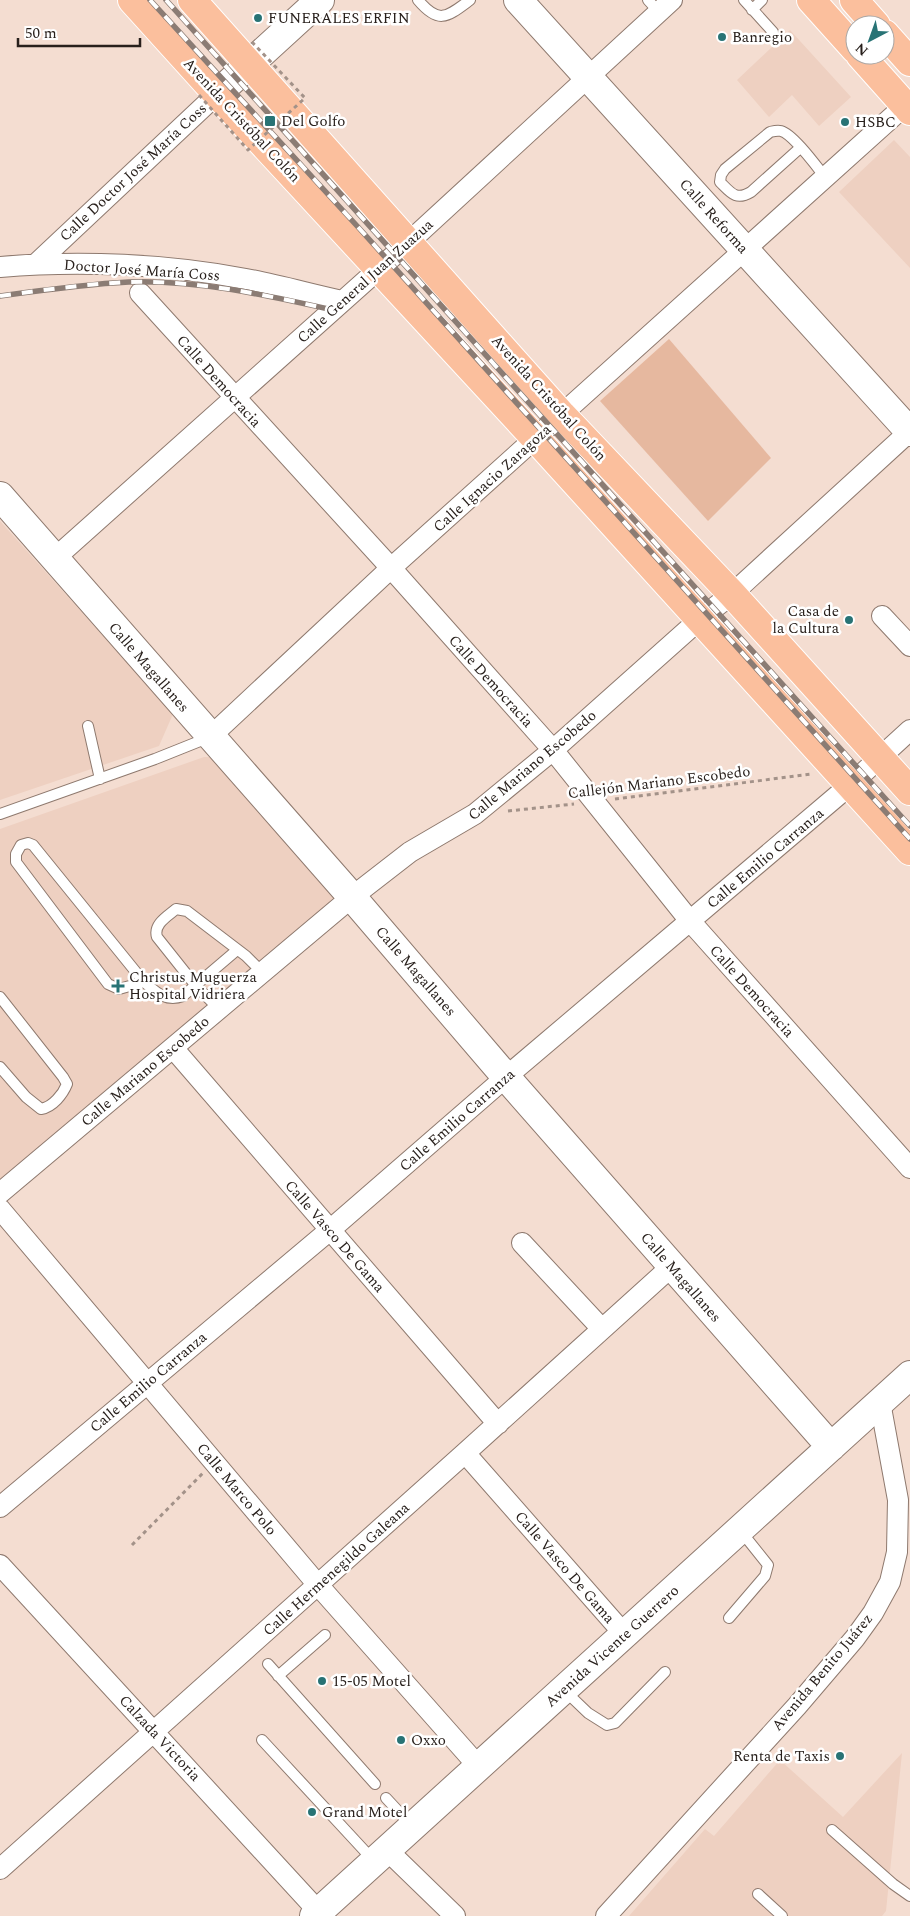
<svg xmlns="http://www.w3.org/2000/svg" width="910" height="1916" font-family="Spectral,serif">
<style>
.built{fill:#eed0c1}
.green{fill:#e6b89f}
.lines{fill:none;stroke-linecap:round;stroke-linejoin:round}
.lane-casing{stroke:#8e796e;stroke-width:12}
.street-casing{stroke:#8e796e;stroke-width:22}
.secondary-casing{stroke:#8e796e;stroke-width:30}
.primary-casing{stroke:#fff;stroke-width:30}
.path{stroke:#a39289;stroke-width:3;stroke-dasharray:4 4;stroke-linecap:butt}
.lane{stroke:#fff;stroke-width:10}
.street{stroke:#fff;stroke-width:20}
.secondary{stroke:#fff;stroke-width:28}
.primary{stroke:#fbbf9d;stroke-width:28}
.rail-casing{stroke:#8b7c74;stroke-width:5.5}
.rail{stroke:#fff;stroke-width:4;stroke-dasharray:11;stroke-linecap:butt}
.path-bridge{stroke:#a39289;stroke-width:3;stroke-dasharray:4 4;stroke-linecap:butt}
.poi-dot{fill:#287375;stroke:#fff;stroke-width:2}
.labels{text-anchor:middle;stroke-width:5;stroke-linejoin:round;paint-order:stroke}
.poi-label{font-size:15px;fill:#28201c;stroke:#fff;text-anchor:start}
.street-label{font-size:15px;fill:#28201c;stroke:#fff}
</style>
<rect width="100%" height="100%" fill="#f4ddd1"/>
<path class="built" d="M790 30 851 97 819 126 792 95 769 117 737 80Z
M894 140 910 157V268L839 192Z
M0 521 173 714 159 746 0 800Z
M204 757H213L338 898 0 1189V829Z
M902 1753 886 1911 882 1916H629L705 1829 714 1836 780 1760 843 1817Z"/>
<path class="green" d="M669 339 771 458 708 521 600 401Z"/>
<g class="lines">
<g class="lane-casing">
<path id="lane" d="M418 0C439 25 447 17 470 0
M648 0 659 12
M744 0 773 32
M752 10 762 0
M800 148 751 192C736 201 731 193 720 182L721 175 725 169 770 132C774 131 777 130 781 131 793 134 817 167 825 177
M88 726 100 779
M0 814 155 759 210 737
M144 982 119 989 108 984 16 862V854L21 845 28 843 33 845 144 982C157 993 166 1002 183 996L237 950
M0 997 63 1077 67 1084C63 1094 53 1107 41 1109L26 1097 0 1067
M219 1009 196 986 157 937C153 924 168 916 176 909L187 911 246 956 262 972
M729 1618 765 1576 768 1565 740 1530
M268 1664 375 1784
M278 1676 325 1635
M564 1690 588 1713 607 1725 615 1723 665 1672
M262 1740 374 1861
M386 1798 412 1826
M832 1830 893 1884 910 1896
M758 1894 782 1916"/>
</g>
<g class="street-casing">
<path id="street" d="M36 264 217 94
M0 267C80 260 167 264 246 279 278 285 310 294 342 301
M140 293 391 568 553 750 690 921 910 1168
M54 559 409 242 672 0
M882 616 910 646
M210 737 391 568 910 101
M173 1048 498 1424
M0 1193 352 897 410 852 475 814 553 750 700 619 732 594 910 431
M0 1209 318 1585 479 1767
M522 1243 602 1329
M465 1453 625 1635
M0 1507 330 1230 506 1077 850 785 910 730
M0 1565 319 1912
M387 1850 455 1916
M0 1869 465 1453 672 1266
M606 1916 797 1706 855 1638 873 1613 890 1582 897 1552 898 1500 880 1402"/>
</g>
<g class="secondary-casing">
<path id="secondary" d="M518 0 910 432
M217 94 320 0
M0 496 352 897 506 1077 831 1447
M314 1916 910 1375"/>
</g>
<g class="primary-casing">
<path id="primary" d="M132 0 217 94 535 438 910 851
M192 0 562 415 732 594 910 791
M811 0 855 49
M854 0 876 25
M885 34 910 62
M860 55 910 111"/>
</g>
<path class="path" d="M615 799 812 774
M508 811 574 804
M132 1545 203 1473"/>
<use href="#lane" class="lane"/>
<use href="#street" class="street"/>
<use href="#secondary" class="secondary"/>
<use href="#primary" class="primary"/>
<g class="rail-casing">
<path id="rail" d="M150 0 358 227 910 839
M166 0 910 826
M0 296C43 290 86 284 129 282 198 280 266 295 333 310"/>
</g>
<use href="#rail" class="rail"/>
<path class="path-bridge" d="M199 95 248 150 305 98 251 41"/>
</g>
<g class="poi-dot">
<circle cx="258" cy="18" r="5"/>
<circle cx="722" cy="37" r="5"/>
<rect x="264" y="115" width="12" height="12" rx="2.5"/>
<circle cx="845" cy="122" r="5"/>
<circle cx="849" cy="620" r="5"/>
<path d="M115.5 978.5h5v5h5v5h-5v5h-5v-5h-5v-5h5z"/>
<circle cx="322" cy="1681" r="5"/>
<circle cx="401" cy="1740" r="5"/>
<circle cx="840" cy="1756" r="5"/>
<circle cx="312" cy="1812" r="5"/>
</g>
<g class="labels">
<g class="poi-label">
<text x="268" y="23">FUNERALES ERFIN</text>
<text x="732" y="42">Banregio</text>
<text x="281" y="126">Del Golfo</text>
<text x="855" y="127">HSBC</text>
<text x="839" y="616" text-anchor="end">Casa de<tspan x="839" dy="17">la Cultura</tspan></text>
<text x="129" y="982">Christus Muguerza<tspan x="129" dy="17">Hospital Vidriera</tspan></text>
<text x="332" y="1686">15-05 Motel</text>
<text x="411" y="1745">Oxxo</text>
<text x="830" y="1761" text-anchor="end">Renta de Taxis</text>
<text x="322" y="1817">Grand Motel</text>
</g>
<g class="street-label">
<text transform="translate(242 120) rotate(47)" y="5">Avenida Cristóbal Colón</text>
<text transform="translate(133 172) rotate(-43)" y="5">Calle Doctor José María Coss</text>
<text transform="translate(714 216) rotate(48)" y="5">Calle Reforma</text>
<text transform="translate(142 270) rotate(4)" y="5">Doctor José María Coss</text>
<text transform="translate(365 281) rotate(-42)" y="5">Calle General Juan Zuazua</text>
<text transform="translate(219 381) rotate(48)" y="5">Calle Democracia</text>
<text transform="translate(549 398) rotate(48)" y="5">Avenida Cristóbal Colón</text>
<text transform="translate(492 478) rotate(-42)" y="5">Calle Ignacio Zaragoza</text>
<text transform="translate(149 667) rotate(49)" y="5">Calle Magallanes</text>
<text transform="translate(491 681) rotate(48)" y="5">Calle Democracia</text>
<text transform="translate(532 765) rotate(-40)" y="5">Calle Mariano Escobedo</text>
<text transform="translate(659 782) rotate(-7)" y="5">Callejón Mariano Escobedo</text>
<text transform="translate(765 858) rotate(-40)" y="5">Calle Emilio Carranza</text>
<text transform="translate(416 971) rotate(49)" y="5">Calle Magallanes</text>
<text transform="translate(752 991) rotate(48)" y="5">Calle Democracia</text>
<text transform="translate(145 1071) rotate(-40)" y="5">Calle Mariano Escobedo</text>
<text transform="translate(457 1120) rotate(-41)" y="5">Calle Emilio Carranza</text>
<text transform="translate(335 1236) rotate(49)" y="5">Calle Vasco De Gama</text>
<text transform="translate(681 1277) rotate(49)" y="5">Calle Magallanes</text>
<text transform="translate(148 1382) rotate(-40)" y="5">Calle Emilio Carranza</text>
<text transform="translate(237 1489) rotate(50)" y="5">Calle Marco Polo</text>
<text transform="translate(565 1567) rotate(49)" y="5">Calle Vasco De Gama</text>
<text transform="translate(336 1569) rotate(-42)" y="5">Calle Hermenegildo Galeana</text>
<text transform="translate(612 1646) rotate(-42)" y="5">Avenida Vicente Guerrero</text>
<text transform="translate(822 1672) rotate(-50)" y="5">Avenida Benito Juárez</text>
<text transform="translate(160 1738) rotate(47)" y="5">Calzada Victoria</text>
</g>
</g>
<g transform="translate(870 40) rotate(221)"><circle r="24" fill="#ffffff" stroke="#a9a6a4"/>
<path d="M0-4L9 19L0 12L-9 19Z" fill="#287375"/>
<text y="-8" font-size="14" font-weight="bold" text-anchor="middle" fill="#28201c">N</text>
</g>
<path d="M18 38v8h122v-8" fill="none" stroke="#28201c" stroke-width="2.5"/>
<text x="25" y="38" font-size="15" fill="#28201c" stroke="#ffffff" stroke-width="4" paint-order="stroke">50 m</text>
</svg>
